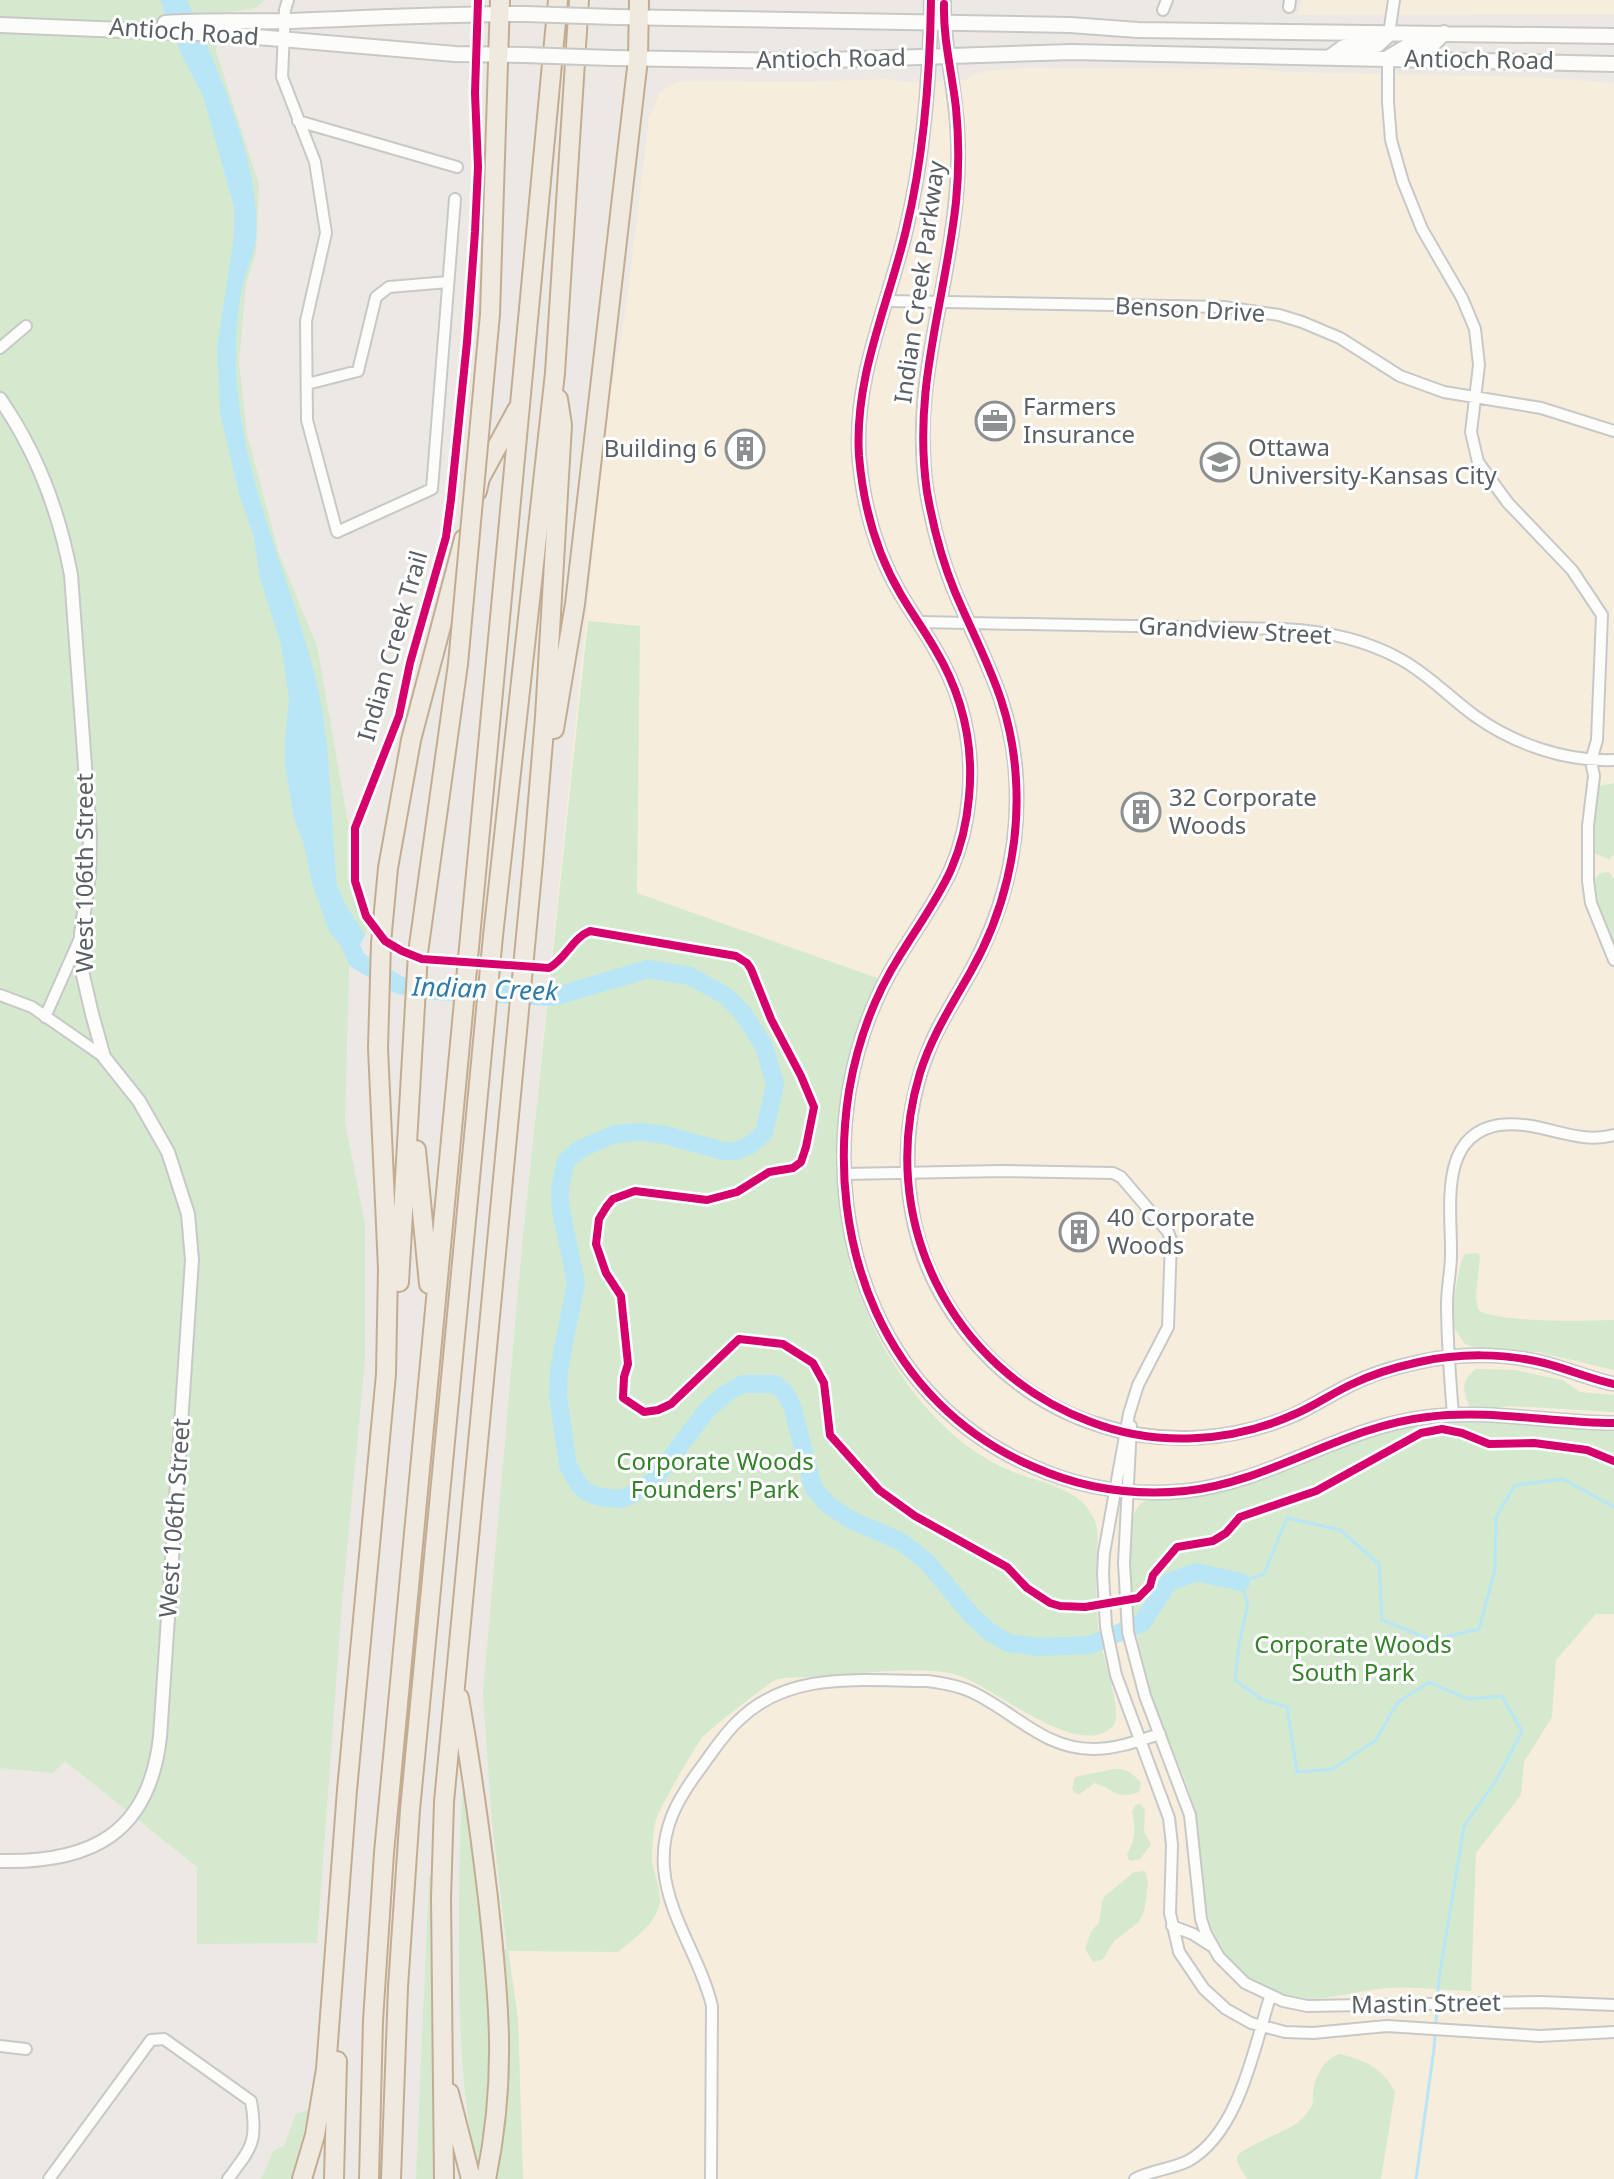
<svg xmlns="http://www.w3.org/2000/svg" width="1614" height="2179" font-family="'Noto Sans',sans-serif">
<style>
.commercial{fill:#f6eddd}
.green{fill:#d5e9ce}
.water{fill:#b8e6f7}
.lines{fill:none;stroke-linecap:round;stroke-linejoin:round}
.stream{stroke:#b8e6f7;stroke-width:3}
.river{stroke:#b8e6f7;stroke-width:18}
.minor-casing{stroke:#c8c8c8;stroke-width:14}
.tertiary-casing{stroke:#c8c8c8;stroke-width:16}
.secondary-casing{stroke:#c8c8c7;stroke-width:18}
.motorway-casing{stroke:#c3ad92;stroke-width:22}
.minor{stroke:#fcfcfb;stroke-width:10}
.tertiary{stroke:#fcfcfb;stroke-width:12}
.secondary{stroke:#fcfcfb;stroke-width:14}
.motorway{stroke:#efe9e0;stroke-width:18}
.secondary-bridge-casing{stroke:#c8c8c7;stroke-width:18;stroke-linecap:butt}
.motorway-bridge-casing{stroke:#c3ad92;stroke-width:22;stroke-linecap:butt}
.secondary-bridge{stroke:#fcfcfb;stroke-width:14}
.motorway-bridge{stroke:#efe9e0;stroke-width:18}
.cycleway-casing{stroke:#fff;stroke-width:13}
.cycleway{stroke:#d6006c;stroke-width:8}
.labels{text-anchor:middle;stroke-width:6;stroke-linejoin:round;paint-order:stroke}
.street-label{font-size:24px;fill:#5a6064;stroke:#fff}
.poi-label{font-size:24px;fill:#5a6064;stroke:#fff;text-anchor:start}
.park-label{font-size:24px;fill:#34822b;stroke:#fff}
.water-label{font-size:26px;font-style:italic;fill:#307ca8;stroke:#fff}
</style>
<rect width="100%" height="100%" fill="#ece9e5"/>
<path class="commercial" d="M1302 0H1614V14L1298 15Z
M1027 68 1257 69 1284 72 1530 77 1614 83V2179H523L518 2019 491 1812 483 1693 522 1245 597 512 610 397 626 308 649 119 659 93 679 81 805 82 888 79 907 82 966 80 974 74 988 71Z"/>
<path class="green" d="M0 0H265L255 8 217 14 216 51 259 185 256 251 246 284 239 362 247 434 279 554 317 646 367 931 349 966 345 1122 365 1224V1360L342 1603 317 1943 197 1944V1867L65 1761 53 1773 0 1768Z
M588 621 640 626 637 893 880 979C804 1124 827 1316 948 1430 962 1443 983 1458 1000 1466 1026 1480 1065 1483 1085 1505 1089 1510 1095 1519 1096 1525 1099 1537 1097 1553 1097 1565 1096 1588 1096 1612 1099 1636 1102 1655 1124 1713 1113 1726 1079 1762 992 1685 957 1675 920 1664 855 1675 816 1677 804 1678 787 1676 776 1680 768 1683 707 1731 702 1738 693 1750 660 1807 656 1820 653 1831 652 1848 652 1860 653 1874 663 1892 659 1906 654 1926 633 1939 618 1952L508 1951 518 2019 523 2179H495C513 2104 512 2025 503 1949H507L491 1812 483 1693 522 1245Z
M1614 783V855L1609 859 1596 854 1592 850 1598 786Z
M1609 872 1614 879V942C1603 930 1595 896 1595 879L1600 873Z
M1477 1253 1480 1256 1476 1297 1478 1310C1498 1323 1586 1321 1614 1320V1370L1538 1352 1474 1348 1464 1343 1453 1326 1451 1313 1461 1261 1465 1254Z
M1476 1369 1515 1370 1562 1380 1580 1392 1614 1395V1412L1510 1406 1480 1410 1470 1407C1462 1392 1461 1380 1476 1369Z
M1451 1420H1489L1614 1431V1614H1596L1556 1660 1552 1717 1524 1762 1521 1795 1476 1853 1471 1991C1443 1990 1413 1986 1386 1988 1336 1993 1292 2015 1246 1977 1189 1930 1210 1865 1193 1803 1184 1773 1170 1746 1159 1718 1139 1663 1129 1609 1131 1551 1132 1531 1127 1508 1149 1499L1207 1494 1244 1485 1333 1447 1373 1434Z
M1114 1769C1128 1769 1132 1773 1141 1783L1139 1792C1118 1800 1114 1790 1095 1783L1078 1795 1072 1790 1075 1777Z
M468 1782C473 1833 478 1885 483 1936 491 2013 499 2093 478 2169 462 2102 460 2036 459 1967 459 1905 459 1844 463 1783Z
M1140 1804 1145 1809 1144 1831 1151 1844 1140 1859 1129 1861 1127 1855C1135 1839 1136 1829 1132 1812L1135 1805Z
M1145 1871 1148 1882 1145 1908 1139 1922 1114 1941 1103 1959 1093 1962 1085 1949 1092 1930 1099 1923 1102 1902 1105 1896 1134 1872Z
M429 1876H433L435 2179H416Z
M1340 2054C1366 2061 1383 2068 1395 2092L1381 2179H1248C1244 2174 1236 2164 1237 2157 1240 2148 1285 2132 1296 2124 1301 2120 1310 2111 1312 2105 1314 2101 1312 2096 1313 2092 1315 2076 1324 2059 1340 2054Z
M310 2109 291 2179H261L274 2150 284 2146 296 2114Z"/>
<path class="water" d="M160 0H187C217 68 261 162 256 238 255 254 246 269 243 284 233 328 234 379 242 423 256 511 295 593 316 680 332 747 330 817 337 885L346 906 365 935 352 960 329 931 312 883 303 841 294 818 285 766V739L289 699 281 645 260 578 254 538 239 494 220 413 217 347 234 236V207L203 96 183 58Z"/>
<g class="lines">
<path class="stream" d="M1416 2179 1434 2049 1439 1978 1464 1826 1497 1779 1522 1731 1502 1696 1468 1699 1429 1682 1397 1703 1376 1740 1333 1769 1297 1772 1287 1707 1261 1699 1235 1680 1239 1644 1248 1604 1241 1582 1264 1574 1287 1518 1340 1530 1379 1564 1382 1620 1432 1640 1479 1629 1495 1570 1496 1517 1515 1485 1563 1479 1614 1507"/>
<path class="river" d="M345 933 357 960 399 985 434 991 553 997 648 969 690 976 726 996 742 1012 764 1046 775 1084 764 1133 750 1145 736 1151H724L665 1135 641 1132 615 1134 580 1149 566 1161 560 1187V1205L576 1283 559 1369 558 1396 568 1466 579 1485 586 1492 600 1497 621 1499 633 1494 653 1481 707 1410 725 1394 743 1384H775L785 1393 792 1406 813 1487 827 1504 851 1520 900 1541 927 1562 972 1616 991 1633 1008 1643 1039 1647 1090 1645 1142 1623 1169 1582 1196 1572 1241 1582"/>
<g class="minor-casing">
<path id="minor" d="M288 0 285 10 282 77 315 162 326 233 306 321 307 420 337 532 432 489 455 199
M1289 7 1290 0
M1163 10 1167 0
M1389 34 1394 0
M1388 58V102L1391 140 1403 182 1422 229 1462 298 1475 329 1479 365 1471 432 1478 462 1508 503 1572 570 1602 615 1597 740 1591 761 1594 776 1588 826V881L1591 903 1614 960
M298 121 457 167
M886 301 1224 307 1279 315 1302 322 1340 338 1400 376 1444 392 1541 408 1614 431
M0 348 26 326
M307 384 358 371 376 297 389 287 448 282
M919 622 1284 629C1325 631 1365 639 1402 660 1429 675 1450 698 1475 716 1514 744 1566 762 1614 760
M0 995 32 1007 104 1057
M45 1017 81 936
M844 1174 1001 1171 1113 1173 1121 1177 1168 1232 1171 1240 1168 1327 1138 1385 1129 1414 1104 1553 1103 1574 1106 1627 1116 1675 1169 1818 1172 1845 1170 1913 1179 1952 1204 1989 1226 2009 1251 2023 1285 2032 1313 2033 1387 2026 1540 2036 1614 2032
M1453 1415C1450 1378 1447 1341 1447 1304 1447 1287 1451 1271 1451 1255 1452 1211 1437 1135 1499 1125 1539 1119 1575 1146 1614 1135
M1131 1426 1124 1563 1128 1632 1145 1696 1190 1815 1201 1919 1206 1934 1219 1957 1245 1983 1283 2001 1307 2006 1540 2002 1614 2005
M1172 1926 1193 1934 1210 1945
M0 2046 26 2049
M49 2179 151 2040 164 2039 251 2101C258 2142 252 2147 228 2179
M711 2179 712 2006C701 1959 668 1917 664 1868 661 1828 677 1800 700 1769 712 1753 723 1735 738 1721 789 1670 861 1681 927 1681 944 1683 961 1686 976 1694 1016 1714 1045 1749 1093 1749 1116 1749 1138 1741 1160 1734
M1135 2179C1152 2170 1172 2169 1188 2161 1239 2133 1254 2048 1270 1997"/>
</g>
<g class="tertiary-casing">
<path id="tertiary" d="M931 0C930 76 924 156 906 230 888 306 854 376 859 456 863 503 876 552 900 593 911 612 924 630 935 649 962 694 974 745 969 797 963 868 934 900 899 957 874 997 857 1044 849 1091 825 1244 884 1403 1034 1467 1081 1488 1133 1496 1185 1491 1271 1482 1341 1427 1427 1417 1490 1409 1551 1423 1614 1423
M944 0C943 35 951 69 955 104 959 135 959 167 956 198 947 304 909 389 928 499 934 530 942 561 954 590 982 656 1012 703 1016 777 1020 844 1004 910 972 969 959 994 943 1016 932 1042 896 1125 899 1227 947 1304 982 1361 1035 1405 1099 1425 1163 1446 1233 1441 1294 1415 1313 1406 1331 1394 1350 1385 1371 1374 1395 1367 1419 1362 1459 1353 1504 1353 1544 1363 1567 1369 1590 1379 1614 1384
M0 399C37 452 59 511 71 575L90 834 89 875 81 934 82 971 92 1014 104 1057 139 1101 168 1152 188 1214 192 1260 160 1737C149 1834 91 1863 0 1861"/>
</g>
<g class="secondary-casing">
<path id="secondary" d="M615 17 1070 25 1138 30 1614 36
M165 23C206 20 247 22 288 21 367 18 446 14 526 14
M0 25 221 34 455 54 524 55
M1330 57 1344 47 1377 45 1389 34
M1389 57 1406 47 1432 45 1444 33
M612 58 800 61 1072 52 1614 64"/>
</g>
<g class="motorway-casing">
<path id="motorway" d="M490 314 500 0
M477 491 480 478 517 410
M554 729 575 604 638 59 639 0
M416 1150 429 1284
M399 1282 418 953 458 664
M459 1698C471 1765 480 1831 488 1898 499 1999 507 2078 486 2179
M449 2093 471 2179
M302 2179 315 2135 326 2069 347 1790 386 1374 388 1269 378 1048 381 943 388 868 411 740 464 539
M334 2179 337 2061
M369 2179 373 2021 384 1853 558 0
M391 2179 398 1987 410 1810 493 936 555 373 579 0
M444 2179 441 1898 444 1802 533 862 545 717 562 425 558 399"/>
</g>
<use href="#minor" class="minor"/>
<use href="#tertiary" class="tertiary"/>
<use href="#secondary" class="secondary"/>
<use href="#motorway" class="motorway"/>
<g class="secondary-bridge-casing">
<path id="secondary-bridge" d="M526 14 615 17
M524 55 612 58"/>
</g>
<g class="motorway-bridge-casing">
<path id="motorway-bridge" d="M458 664 490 314"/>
</g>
<use href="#secondary-bridge" class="secondary-bridge"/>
<use href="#motorway-bridge" class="motorway-bridge"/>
<g class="cycleway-casing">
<path id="cycleway" d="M478 0 475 93 478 167 475 232 467 342 451 499 446 537 410 663 399 716 355 828V881L366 916 385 941 402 951 422 959 549 968C566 959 572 938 590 931L736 956 747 963 751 969 771 1019 801 1076 814 1107 806 1147 801 1162 793 1168 769 1172 737 1192 707 1200 635 1191 613 1199 607 1206 599 1219 596 1244 606 1273 621 1296 628 1364 624 1377 623 1398 644 1412 658 1410 671 1404 739 1339 783 1344 813 1363 824 1383 830 1435 879 1490 915 1516 1007 1567 1027 1588 1050 1603 1060 1606 1085 1607 1138 1598 1150 1586 1153 1575 1177 1547 1213 1541 1226 1533 1240 1517 1316 1491 1421 1433 1442 1429 1462 1433 1489 1444 1534 1443 1587 1450 1614 1461
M931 0C930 76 924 156 906 230 888 306 854 376 859 456 863 503 876 552 900 593 911 612 924 630 935 649 962 694 974 745 969 797 963 868 934 900 899 957 874 997 857 1044 849 1091 825 1244 884 1403 1034 1467 1081 1488 1133 1496 1185 1491 1271 1482 1341 1427 1427 1417 1490 1409 1551 1423 1614 1423
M944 4C943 39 952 73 956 108 959 139 959 171 956 202 945 303 912 388 927 492 933 526 942 561 955 592 984 660 1012 703 1016 780 1020 846 1004 913 971 971 952 1005 932 1035 920 1073 876 1218 949 1369 1091 1422 1156 1447 1231 1443 1295 1414 1314 1406 1331 1394 1350 1385 1372 1374 1396 1367 1419 1362 1459 1353 1504 1353 1544 1363 1568 1369 1590 1379 1614 1384"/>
</g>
<use href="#cycleway" class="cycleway"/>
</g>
<defs>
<g id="office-ring" transform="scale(2)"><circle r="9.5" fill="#fff" stroke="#8d9091" stroke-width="1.5"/><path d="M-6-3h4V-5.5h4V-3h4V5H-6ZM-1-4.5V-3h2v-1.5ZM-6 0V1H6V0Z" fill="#8d9091"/></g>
<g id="building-ring" transform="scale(2)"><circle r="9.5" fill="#fff" stroke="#8d9091" stroke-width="1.5"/><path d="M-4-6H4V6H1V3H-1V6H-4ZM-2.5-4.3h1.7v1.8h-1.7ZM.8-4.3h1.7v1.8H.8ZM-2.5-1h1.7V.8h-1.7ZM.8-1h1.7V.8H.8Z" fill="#8d9091"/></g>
<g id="school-ring" transform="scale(2)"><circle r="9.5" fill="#fff" stroke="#8d9091" stroke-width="1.5"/><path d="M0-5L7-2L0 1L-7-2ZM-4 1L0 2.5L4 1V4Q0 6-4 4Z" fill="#8d9091"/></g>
</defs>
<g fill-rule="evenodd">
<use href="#office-ring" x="995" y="421"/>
<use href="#building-ring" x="745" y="449"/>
<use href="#school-ring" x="1220" y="462"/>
<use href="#building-ring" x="1141" y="812"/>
<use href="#building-ring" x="1079" y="1232"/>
</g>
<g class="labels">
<g class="street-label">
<text transform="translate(184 32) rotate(4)" y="8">Antioch Road</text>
<text transform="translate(831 59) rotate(-1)" y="8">Antioch Road</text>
<text transform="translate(1479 60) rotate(1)" y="8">Antioch Road</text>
<text transform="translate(920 282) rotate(-82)" y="8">Indian Creek Parkway</text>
<text transform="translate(1190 310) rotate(3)" y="8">Benson Drive</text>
<text transform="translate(1235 631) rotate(3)" y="8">Grandview Street</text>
<text transform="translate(393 646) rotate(-74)" y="8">Indian Creek Trail</text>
<text transform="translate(85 873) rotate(-90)" y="8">West 106th Street</text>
<text transform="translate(175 1518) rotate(-86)" y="8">West 106th Street</text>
<text transform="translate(1426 2004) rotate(-1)" y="8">Mastin Street</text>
</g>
<g class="poi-label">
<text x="1023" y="415">Farmers<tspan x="1023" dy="28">Insurance</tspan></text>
<text x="1248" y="456">Ottawa<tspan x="1248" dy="28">University-Kansas City</tspan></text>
<text x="717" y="457" text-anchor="end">Building 6</text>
<text x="1169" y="806">32 Corporate<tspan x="1169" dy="28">Woods</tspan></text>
<text x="1107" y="1226">40 Corporate<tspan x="1107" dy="28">Woods</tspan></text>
</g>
<g class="park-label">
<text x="715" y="1470">Corporate Woods<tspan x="715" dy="28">Founders' Park</tspan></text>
<text x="1353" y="1653">Corporate Woods<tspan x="1353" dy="28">South Park</tspan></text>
</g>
<g class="water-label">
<text transform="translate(485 989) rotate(2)" y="9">Indian Creek</text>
</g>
</g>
</svg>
